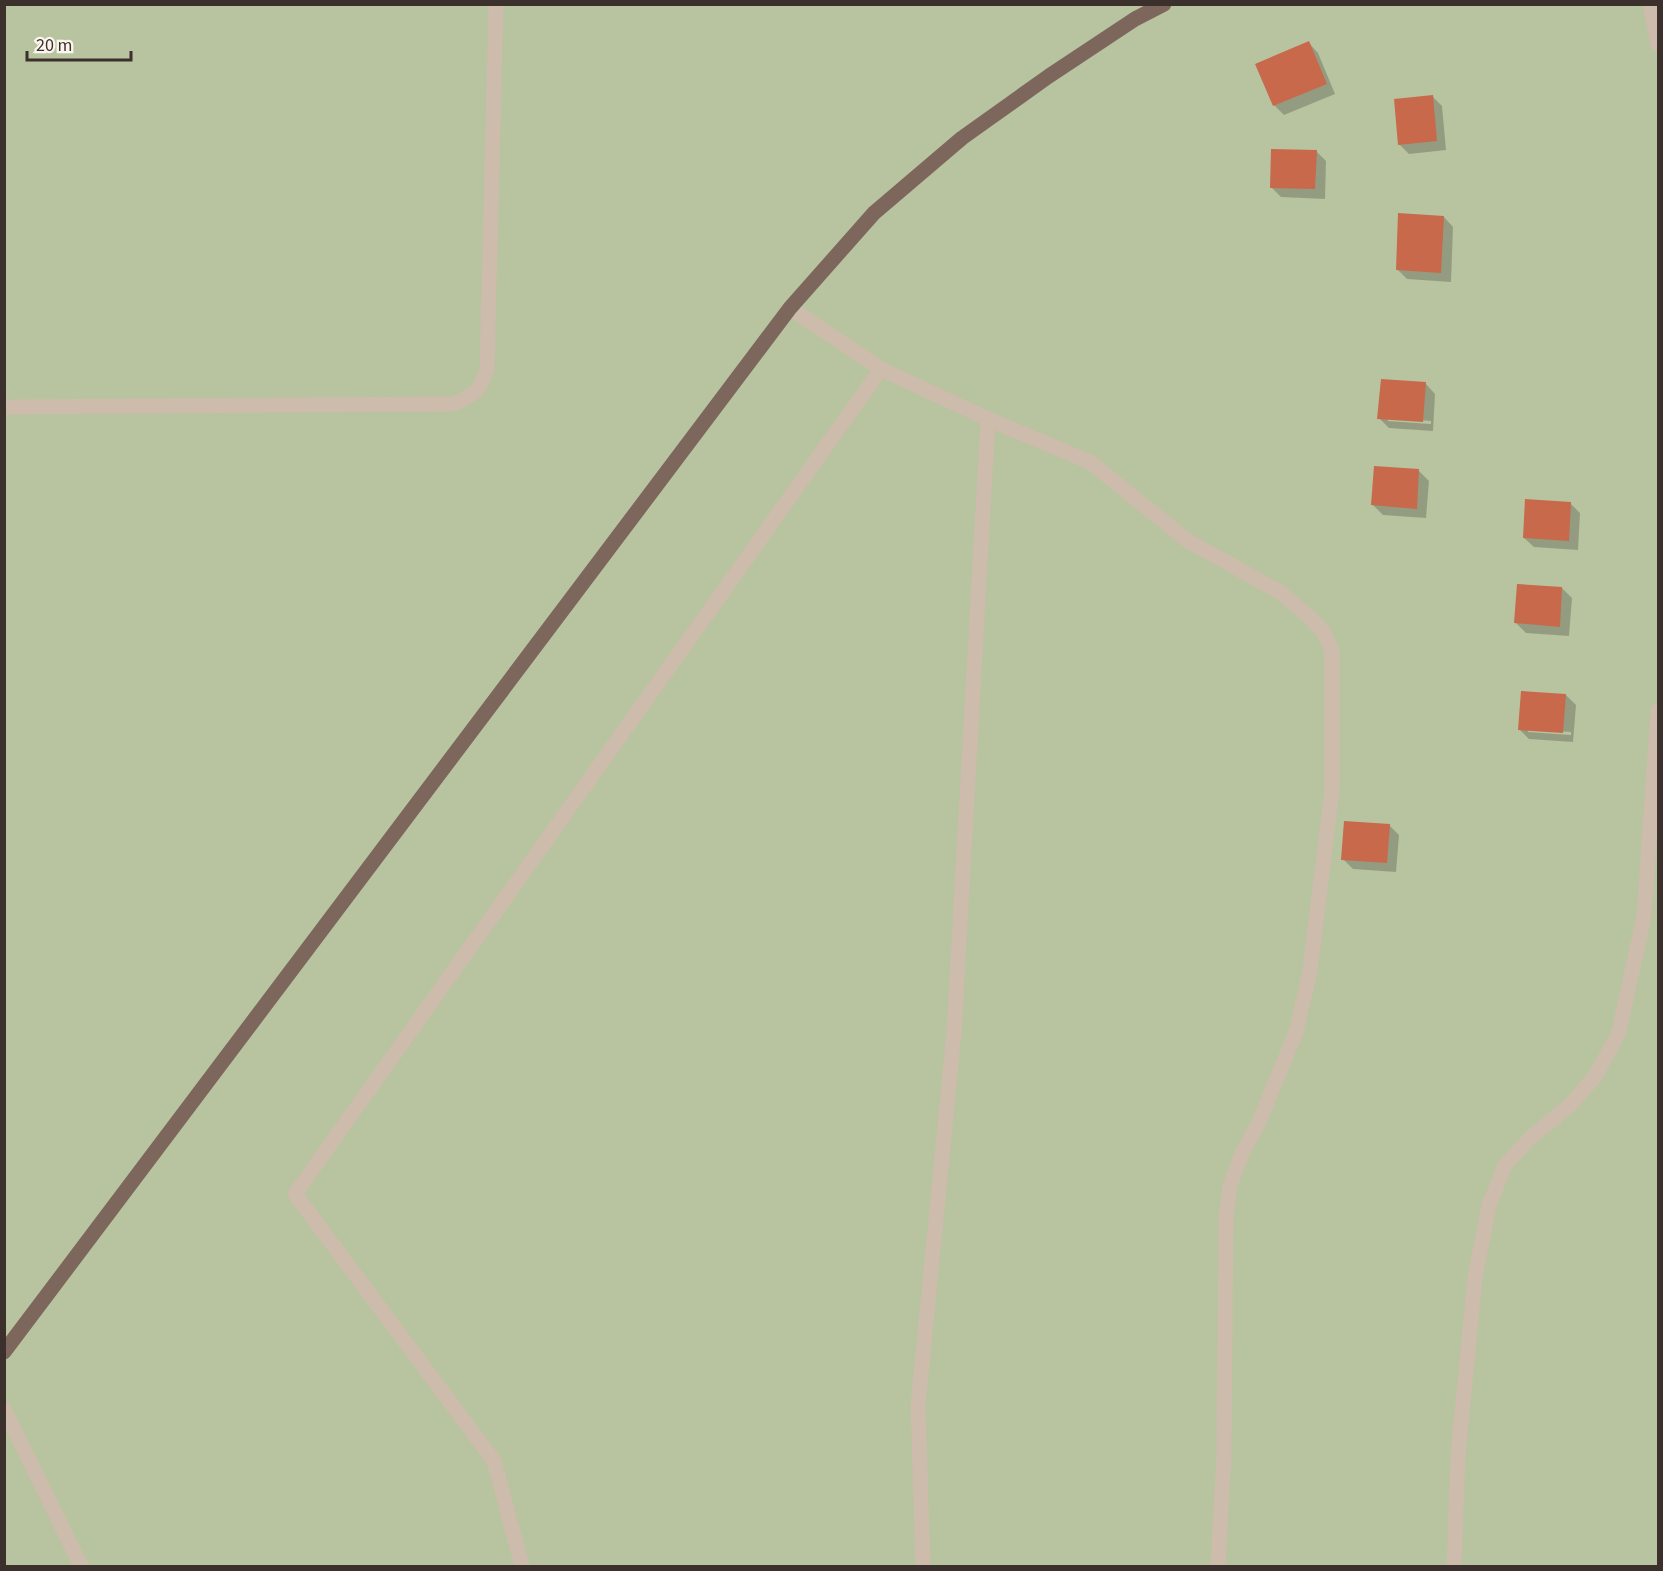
<svg xmlns="http://www.w3.org/2000/svg" width="1663" height="1571" font-family="'Source Sans 3',sans-serif">
<style>
.green{fill:#b8c4a0}
.shadow{fill:#0003;fill-rule:evenodd}
.building{fill:#c8694b}
.lines{fill:none;stroke-linecap:round;stroke-linejoin:round}
.minor{stroke:#cdbbac;stroke-width:15}
.major{stroke:#7d675c;stroke-width:15}
</style>
<rect width="100%" height="100%" fill="#f4ebe1"/>
<path class="green" d="M5 5H1658V1566H5Z"/>
<path class="shadow" d="M1309 43 1318 53 1335 94 1284 115 1274 105Z
M1432 96 1442 106 1446 150 1409 154 1399 144Z
M1316 151 1326 161 1325 199 1281 197 1271 187Z
M1444 217 1453 227 1451 282 1407 279 1397 269Z
M1426 384 1435 394 1433 431 1389 428 1379 418ZM1388 418 1431 421V424L1388 421Z
M1419 471 1429 481 1426 518 1383 515 1373 505Z
M1570 503 1580 513 1578 550 1534 547 1524 538Z
M1562 588 1572 598 1569 636 1526 633 1516 623Z
M1566 695 1576 705 1573 742 1529 739 1519 729ZM1528 729 1571 732V735L1528 732Z
M1389 825 1399 835 1396 872 1353 869 1343 859Z"/>
<path class="building" d="M1309 41 1327 84 1273 106 1255 64Z
M1433 95 1437 141 1398 145 1394 99Z
M1271 149 1317 150 1315 189 1270 188Z
M1398 213 1444 216 1441 273 1396 270Z
M1381 379 1426 382 1423 422 1377 419Z
M1374 466 1419 469 1417 509 1371 505Z
M1525 499 1571 502 1569 541 1523 538Z
M1517 584 1562 587 1560 627 1514 623Z
M1521 691 1566 694 1563 733 1518 730Z
M1344 821 1390 824 1387 863 1341 860Z"/>
<g class="lines">
<path class="minor" d="M1650 4 1658 44
M790 308 881 369 988 419 1090 462 1188 541 1280 592 1306 614 1323 631 1332 651V790L1310 971 1296 1032 1259 1122 1242 1153 1230 1186 1226 1217 1224 1455 1218 1566
M4 407 454 404C475 394 480 391 487 369L496 4
M4 1409 81 1566
M522 1566 494 1461 295 1194 881 369
M923 1566 918 1406 954 1032 988 419
M1454 1566 1458 1456 1475 1277 1489 1206 1505 1165 1529 1139 1571 1104 1596 1075 1619 1032 1644 916 1658 711"/>
<path class="major" d="M4 1352 790 308 874 213 962 138 1049 76 1135 19 1164 4"/>
</g>
<rect width="1663" height="1571" fill="none" stroke="#3b302b" stroke-width="12"/>
<path d="M27 51v9h104v-9" fill="none" stroke="#3b302b" stroke-width="3"/>
<text x="36" y="51" font-size="18" fill="#3b302b" stroke="#fbf5ee" stroke-width="4.5" paint-order="stroke">20 m</text>
</svg>
